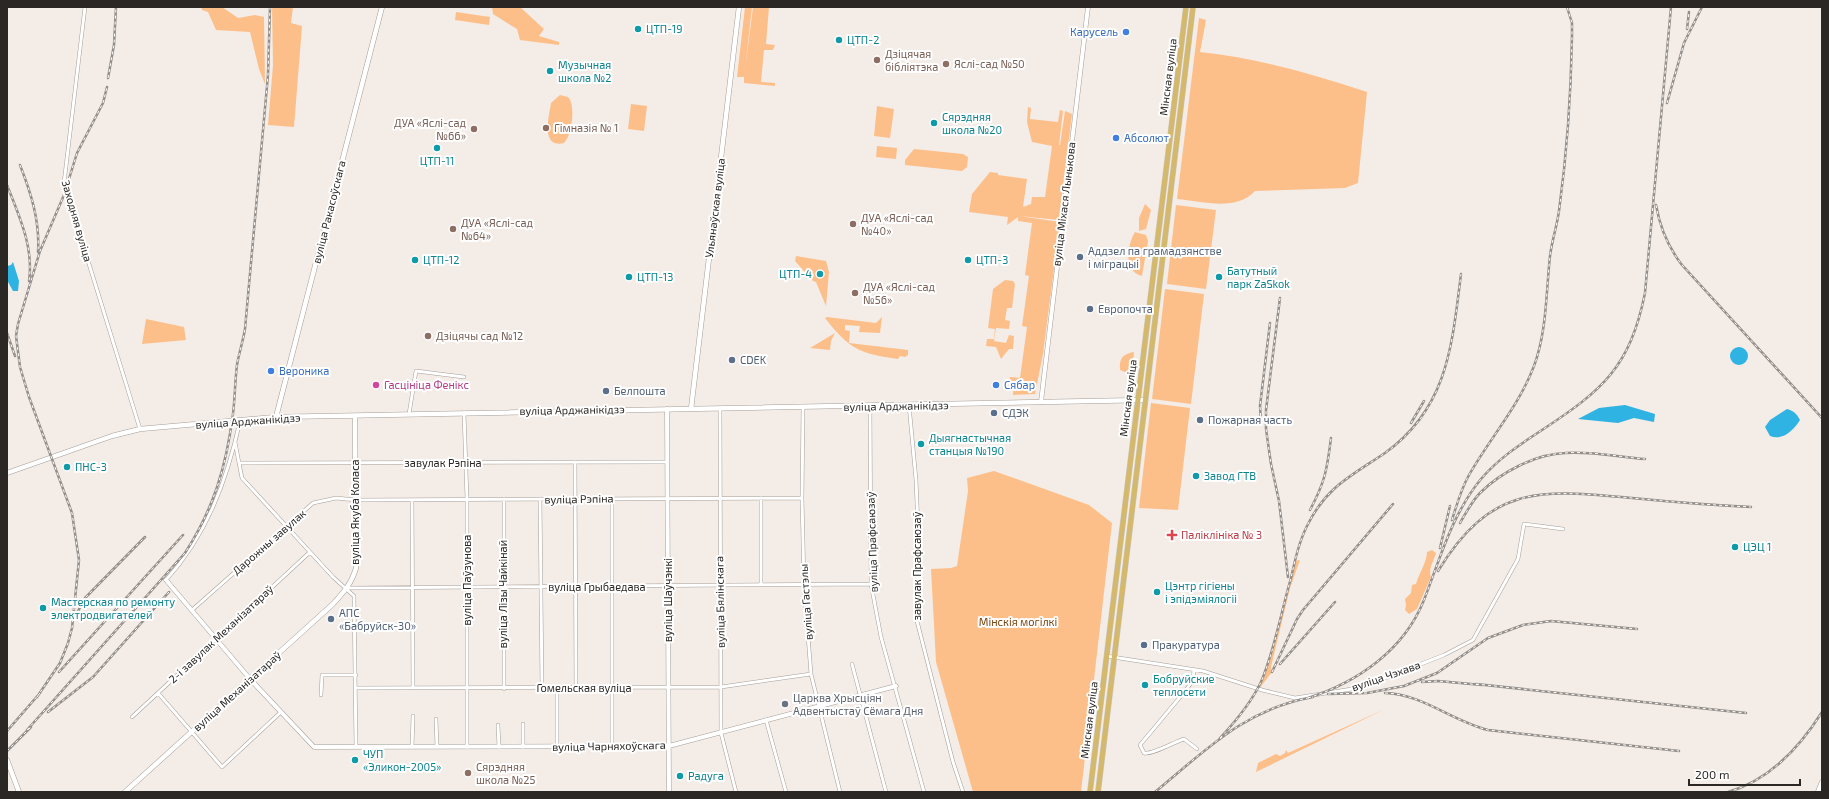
<svg xmlns="http://www.w3.org/2000/svg" width="1829" height="799" font-family="'Exo 2',sans-serif">
<style>
.green{fill:#fdbf8a}
.water{fill:#2fb3e2}
.lines{fill:none;stroke-linecap:round;stroke-linejoin:round}
.minor-casing{stroke:#a59e98;stroke-width:4}
.tertiary-casing{stroke:#a59e98;stroke-width:5}
.secondary-casing{stroke:#a59e98;stroke-width:5.5}
.primary-casing{stroke:#cccbcb;stroke-width:6}
.minor{stroke:#fff;stroke-width:3}
.tertiary{stroke:#fff;stroke-width:4}
.secondary{stroke:#fff;stroke-width:4.5}
.primary{stroke:#d4b86c;stroke-width:5}
.rail-casing{stroke:#938e89;stroke-width:2.5}
.rail{stroke:#fff;stroke-width:1;stroke-dasharray:3;stroke-linecap:butt}
.culture-dot{fill:#0f9aa8;stroke:#fff;stroke-width:1.5}
.shop-dot{fill:#3f7fe0;stroke:#fff;stroke-width:1.5}
.education-dot{fill:#8d6e63;stroke:#fff;stroke-width:1.5}
.service-dot{fill:#5c6f8a;stroke:#fff;stroke-width:1.5}
.hotel-dot{fill:#d1479c;stroke:#fff;stroke-width:1.5}
.health-dot{fill:#e0444e;stroke:#fff;stroke-width:1.5}
.worship-dot{fill:#6b7280;stroke:#fff;stroke-width:1.5}
.labels{text-anchor:middle;stroke-width:4;stroke-linejoin:round;paint-order:stroke}
.culture-label{font-size:11px;fill:#0d838f;stroke:#fff;text-anchor:start}
.shop-label{font-size:11px;fill:#366cbe;stroke:#fff;text-anchor:start}
.education-label{font-size:11px;fill:#785e54;stroke:#fff;text-anchor:start}
.street-label{font-size:11px;fill:#2a2725;stroke:#fff}
.service-label{font-size:11px;fill:#4e5e75;stroke:#fff;text-anchor:start}
.hotel-label{font-size:11px;fill:#b23c85;stroke:#fff;text-anchor:start}
.health-label{font-size:11px;fill:#be3a42;stroke:#fff;text-anchor:start}
.park-label{font-size:11px;fill:#794611;stroke:#fff}
.worship-label{font-size:11px;fill:#5b616d;stroke:#fff;text-anchor:start}
</style>
<rect width="100%" height="100%" fill="#f4ece6"/>
<path class="green" d="M201 7H222L238 18 255 15 264 17 265 84 259 69 250 32 216 30 208 12 202 10Z
M272 7H293L291 23 302 26 294 127 268 125 273 65Z
M492 7H520L544 29 539 36 559 42V45L520 40 517 29 493 14Z
M745 7H752L745 70 753 7H769L766 44 775 45 773 50H764L761 82 775 83V86L744 83V77H737Z
M456 12 490 17 489 25 455 20Z
M1199 18 1206 20 1200 52C1257 58 1313 74 1367 92L1358 183 1345 188 1255 191C1236 212 1202 201 1177 199Z
M560 95 568 97C576 105 572 136 564 143 540 149 549 116 551 103Z
M631 104 647 106 644 131 628 129Z
M877 106 894 109 890 138 874 136Z
M1028 107 1031 108 1030 119 1058 122 1060 110 1063 111 1059 145H1060L1065 111 1072 114 1059 220 1019 216 1060 222 1043 354 1035 394 1013 395 1014 383 1009 382 1010 377 1020 378 1027 327 1022 326 1029 276 1025 275 1032 223 1018 221V217L1007 225 1008 217 969 212 972 194 990 172 998 173V175L1027 179 1023 207 1031 204 1032 197H1045L1052 146 1032 142 1027 122Z
M877 146 897 148 896 159 876 157Z
M914 149 963 154 968 157 967 167 962 171 905 165V160Z
M1145 204 1151 210 1146 229 1139 231V218Z
M1176 205 1216 210 1206 289 1167 284Z
M1135 232 1146 235 1148 241 1142 276C1123 272 1127 245 1135 232Z
M796 256 826 261 829 272 826 306 816 282 813 281 795 261Z
M1005 280 1013 281 1015 284 1012 308H1007L1005 320 1010 321 1009 329 996 328 994 341 1006 343 1009 335 1014 336 1013 349H1009L1001 359 996 347 986 346 987 339H994L995 329 988 328 993 289Z
M1165 289 1204 294 1191 404 1152 399Z
M827 317 876 323 882 317 880 333 859 332 860 326 845 325V330L850 331 849 343 908 350V355L905 357 900 356 898 359C860 354 849 349 825 318Z
M146 319 184 327 186 340 142 344Z
M835 333 831 341 830 350 810 348Z
M1134 352 1132 372 1127 373 1120 370C1119 358 1123 354 1134 352Z
M1151 403 1190 408 1178 510 1139 508Z
M994 471 1089 505 1112 523 1081 792H973L936 662 931 569 951 568 957 566 968 491 967 478Z
M1432 550 1436 553C1434 561 1428 568 1431 577L1417 609 1409 614 1405 610 1406 605 1405 599 1411 593 1412 585 1416 584C1419 573 1427 562 1427 552Z
M1300 560 1290 588 1271 667 1272 672 1259 689 1257 688 1267 665 1295 561Z
M1385 709 1256 772 1258 763 1276 754 1280 756 1285 753 1286 750 1288 753Z"/>
<path class="water" d="M13 262 19 281 18 291H13L7 280V266L11 265Z
M1730 356a9 9 0 1 1 18 0a9 9 0 1 1-18 0Z
M1625 405 1655 414 1654 422 1634 418 1618 423 1578 419 1599 408Z
M1787 409C1794 411 1797 414 1800 420 1793 431 1782 441 1770 436L1765 427 1770 420Z"/>
<g class="lines">
<g class="minor-casing">
<path id="minor" d="M85 7 64 183 140 429
M909 405 916 480 918 527 917 621 953 762 963 792
M870 406 871 584 881 637 924 792
M803 408 802 498 804 585 811 674 840 792
M720 410 721 733 736 792
M464 413 467 499V747
M409 414 416 371 464 377
M235 442 239 463 667 462
M575 462 576 689
M239 463 242 478 333 577 354 596 356 747
M612 498V746
M761 498V585
M504 499V689
M540 499 542 688
M412 500 413 688
M166 580C207 535 227 480 240 421
M347 588 871 584
M192 610 313 503 336 498 356 500 802 498
M1106 656 1203 671 1262 690 1295 698 1352 689 1375 682 1444 655 1473 640 1518 559 1524 524 1563 529
M852 664 886 792
M1194 670 1193 680 1186 690 1140 745 1144 753C1152 755 1174 742 1184 739L1197 749
M356 688 721 687 811 674
M158 693 222 767 281 712
M321 695 322 675H356
M132 717 310 552
M436 719 437 747
M766 720 786 792
M523 724V747
M498 725 499 747
M412 747 413 716
M557 747V688"/>
</g>
<g class="tertiary-casing">
<path id="tertiary" d="M1041 402 1088 7
M667 409 669 792
M166 580 250 679 314 747 669 746 896 686"/>
</g>
<g class="secondary-casing">
<path id="secondary" d="M691 409 739 7
M276 417 382 7
M7 473 112 436 140 429 276 417 1145 400
M7 760 19 792
M125 792 333 604C343 593 352 583 356 568L355 416
M1818 792 1822 782"/>
</g>
<g class="primary-casing">
<path id="primary" d="M1090 792 1186 7
M1098 792 1193 7"/>
</g>
<use href="#minor" class="minor"/>
<use href="#tertiary" class="tertiary"/>
<use href="#secondary" class="secondary"/>
<use href="#primary" class="primary"/>
<g class="rail-casing">
<path id="rail" d="M1687 29 1689 12
M108 78 114 45 116 7
M1667 103 1684 43 1702 7
M20 165C31 193 40 221 38 252
M7 185C19 216 34 247 29 281
M1656 205C1660 228 1668 247 1682 265L1822 418
M1280 298 1266 410V429L1271 464 1279 501 1288 577
M7 333 15 356
M1261 422 1260 406 1270 323
M1411 423 1424 401
M1310 510C1325 482 1327 470 1331 438
M1452 520C1457 504 1461 489 1469 475 1490 438 1519 406 1534 366 1547 331 1546 292 1550 256 1552 240 1557 226 1559 211 1567 153 1571 94 1572 36V23L1567 7
M1460 523C1466 513 1472 501 1480 493 1501 472 1536 454 1565 453 1592 451 1619 457 1645 459
M1440 548 1450 506
M1438 571C1492 483 1541 490 1632 498 1672 502 1711 505 1751 507
M77 613 85 598 145 537
M1280 664 1335 602
M59 672 183 535
M1272 672 1297 619 1303 610 1393 504
M1422 682 1438 681 1482 685
M1476 684 1746 713
M1385 693C1422 694 1452 721 1488 730L1679 751
M1328 694 1367 693 1404 686 1437 673 1488 638 1523 625 1551 621 1637 629
M37 697 60 663 68 643 72 628 79 560 72 513 29 397 20 367 16 336 18 324 40 251 64 195 77 153 103 103 107 87
M1308 698C1358 682 1404 650 1424 600 1440 559 1452 514 1481 479 1498 459 1519 445 1542 430 1603 390 1630 367 1645 293L1671 7
M48 712 93 677 169 592
M27 730 185 553C214 508 226 467 233 414 235 397 235 381 237 365 239 353 243 341 245 329L268 75 270 7
M7 731 40 693
M1220 738C1236 721 1251 703 1261 682 1275 649 1281 612 1291 578 1295 560 1299 542 1307 526 1326 487 1351 476 1385 453 1448 408 1452 345 1461 274
M7 751 31 727
M1155 792C1206 750 1245 709 1313 697
M1728 792C1770 780 1800 747 1822 712"/>
</g>
<use href="#rail" class="rail"/>
</g>
<g class="culture-dot">
<circle cx="638" cy="29" r="4"/>
<circle cx="839" cy="40" r="4"/>
<circle cx="550" cy="71" r="4"/>
<circle cx="934" cy="123" r="4"/>
<circle cx="437" cy="148" r="4"/>
<circle cx="415" cy="260" r="4"/>
<circle cx="968" cy="260" r="4"/>
<circle cx="820" cy="274" r="4"/>
<circle cx="629" cy="277" r="4"/>
<circle cx="1219" cy="277" r="4"/>
<circle cx="921" cy="444" r="4"/>
<circle cx="67" cy="467" r="4"/>
<circle cx="1196" cy="476" r="4"/>
<circle cx="1735" cy="547" r="4"/>
<circle cx="1157" cy="592" r="4"/>
<circle cx="43" cy="608" r="4"/>
<circle cx="1145" cy="685" r="4"/>
<circle cx="355" cy="760" r="4"/>
<circle cx="680" cy="776" r="4"/>
</g>
<g class="shop-dot">
<circle cx="1126" cy="32" r="4"/>
<circle cx="1116" cy="138" r="4"/>
<circle cx="271" cy="371" r="4"/>
<circle cx="996" cy="385" r="4"/>
</g>
<g class="education-dot">
<circle cx="877" cy="60" r="4"/>
<circle cx="946" cy="64" r="4"/>
<circle cx="546" cy="128" r="4"/>
<circle cx="474" cy="129" r="4"/>
<circle cx="853" cy="224" r="4"/>
<circle cx="453" cy="229" r="4"/>
<circle cx="855" cy="293" r="4"/>
<circle cx="428" cy="336" r="4"/>
<circle cx="468" cy="773" r="4"/>
</g>
<g class="service-dot">
<circle cx="1080" cy="257" r="4"/>
<circle cx="1090" cy="309" r="4"/>
<circle cx="732" cy="360" r="4"/>
<circle cx="606" cy="391" r="4"/>
<circle cx="994" cy="413" r="4"/>
<circle cx="1200" cy="420" r="4"/>
<circle cx="331" cy="619" r="4"/>
<circle cx="1144" cy="645" r="4"/>
</g>
<circle class="hotel-dot" cx="376" cy="385" r="4"/>
<path class="health-dot" d="M1170 529h4v4h4v4h-4v4h-4v-4h-4v-4h4z"/>
<circle class="worship-dot" cx="785" cy="704" r="4"/>
<g class="labels">
<g class="culture-label">
<text x="646" y="33">ЦТП-19</text>
<text x="847" y="44">ЦТП-2</text>
<text x="558" y="69">Музычная<tspan x="558" dy="13">школа №2</tspan></text>
<text x="942" y="121">Сярэдняя<tspan x="942" dy="13">школа №20</tspan></text>
<text x="437" y="165" text-anchor="middle">ЦТП-11</text>
<text x="423" y="264">ЦТП-12</text>
<text x="976" y="264">ЦТП-3</text>
<text x="1227" y="275">Батутный<tspan x="1227" dy="13">парк ZaSkok</tspan></text>
<text x="812" y="278" text-anchor="end">ЦТП-4</text>
<text x="637" y="281">ЦТП-13</text>
<text x="929" y="442">Дыягнастычная<tspan x="929" dy="13">станцыя №190</tspan></text>
<text x="75" y="471">ПНС-3</text>
<text x="1204" y="480">Завод ГТВ</text>
<text x="1743" y="551">ЦЭЦ 1</text>
<text x="1165" y="590">Цэнтр гігіены<tspan x="1165" dy="13">і эпідэміялогіі</tspan></text>
<text x="51" y="606">Мастерская по ремонту<tspan x="51" dy="13">электродвигателей</tspan></text>
<text x="1153" y="683">Бобруйские<tspan x="1153" dy="13">теплосети</tspan></text>
<text x="363" y="758">ЧУП<tspan x="363" dy="13">«Эликон-2005»</tspan></text>
<text x="688" y="780">Радуга</text>
</g>
<g class="shop-label">
<text x="1118" y="36" text-anchor="end">Карусель</text>
<text x="1124" y="142">Абсолют</text>
<text x="279" y="375">Вероника</text>
<text x="1004" y="389">Сябар</text>
</g>
<g class="education-label">
<text x="885" y="58">Дзіцячая<tspan x="885" dy="13">бібліятэка</tspan></text>
<text x="954" y="68">Яслі-сад №50</text>
<text x="466" y="127" text-anchor="end">ДУА «Яслі-сад<tspan x="466" dy="13">№66»</tspan></text>
<text x="554" y="132">Гімназія № 1</text>
<text x="861" y="222">ДУА «Яслі-сад<tspan x="861" dy="13">№40»</tspan></text>
<text x="461" y="227">ДУА «Яслі-сад<tspan x="461" dy="13">№64»</tspan></text>
<text x="863" y="291">ДУА «Яслі-сад<tspan x="863" dy="13">№56»</tspan></text>
<text x="436" y="340">Дзіцячы сад №12</text>
<text x="476" y="771">Сярэдняя<tspan x="476" dy="13">школа №25</tspan></text>
</g>
<g class="street-label">
<text transform="translate(1168 77) rotate(-83)" y="4">Мінская вуліца</text>
<text transform="translate(1064 204) rotate(-83)" y="4">вуліца Міхася Лынькова</text>
<text transform="translate(715 208) rotate(-83)" y="4">Ульянаўская вуліца</text>
<text transform="translate(329 212) rotate(-76)" y="4">вуліца Ракасоўскага</text>
<text transform="translate(77 221) rotate(74)" y="4">Заходняя вуліца</text>
<text transform="translate(1128 398) rotate(-83)" y="4">Мінская вуліца</text>
<text transform="translate(896 406) rotate(-1)" y="4">вуліца Арджанікідзэ</text>
<text transform="translate(572 410) rotate(-1)" y="4">вуліца Арджанікідзэ</text>
<text transform="translate(248 421) rotate(-4)" y="4">вуліца Арджанікідзэ</text>
<text x="443" y="467">завулак Рэпіна</text>
<text transform="translate(579 499) rotate(-1)" y="4">вуліца Рэпіна</text>
<text transform="translate(355 512) rotate(-90)" y="4">вуліца Якуба Коласа</text>
<text transform="translate(269 542) rotate(-41)" y="4">Дарожны завулак</text>
<text transform="translate(872 542) rotate(-92)" y="4">вуліца Прафсаюзаў</text>
<text transform="translate(917 566) rotate(-90)" y="4">завулак Прафсаюзаў</text>
<text transform="translate(467 580) rotate(-90)" y="4">вуліца Паўзунова</text>
<text x="597" y="591">вуліца Грыбаедава</text>
<text transform="translate(503 594) rotate(-90)" y="4">вуліца Лізы Чайкінай</text>
<text transform="translate(668 600) rotate(-90)" y="4">вуліца Шаўчэнкі</text>
<text transform="translate(720 602) rotate(-91)" y="4">вуліца Бялінскага</text>
<text transform="translate(806 602) rotate(-94)" y="4">вуліца Гастэлы</text>
<text transform="translate(221 634) rotate(-43)" y="4">2-і завулак Механізатараў</text>
<text transform="translate(1386 676) rotate(-19)" y="4">вуліца Чэхава</text>
<text x="584" y="692">Гомельская вуліца</text>
<text transform="translate(237 691) rotate(-42)" y="4">вуліца Механізатараў</text>
<text transform="translate(1089 720) rotate(-83)" y="4">Мінская вуліца</text>
<text transform="translate(609 746) rotate(-1)" y="4">вуліца Чарняхоўскага</text>
</g>
<g class="service-label">
<text x="1088" y="255">Аддзел па грамадзянстве<tspan x="1088" dy="13">і міграцыі</tspan></text>
<text x="1098" y="313">Европочта</text>
<text x="740" y="364">CDEK</text>
<text x="614" y="395">Белпошта</text>
<text x="1002" y="417">СДЭК</text>
<text x="1208" y="424">Пожарная часть</text>
<text x="339" y="617">АПС<tspan x="339" dy="13">«Бабруйск-30»</tspan></text>
<text x="1152" y="649">Пракуратура</text>
</g>
<g class="hotel-label">
<text x="384" y="389">Гасцініца Фенікс</text>
</g>
<g class="health-label">
<text x="1181" y="539">Паліклініка № 3</text>
</g>
<g class="park-label">
<text x="1018" y="626">Мінскія могілкі</text>
</g>
<g class="worship-label">
<text x="793" y="702">Царква Хрысціян<tspan x="793" dy="13">Адвентыстаў Сёмага Дня</tspan></text>
</g>
</g>
<rect width="1829" height="799" fill="none" stroke="#2a2725" stroke-width="16"/>
<path d="M1689 779v6h111v-6" fill="none" stroke="#2a2725" stroke-width="2"/>
<text x="1695" y="779" font-size="12" fill="#2a2725" stroke="#ffffff" stroke-width="3" paint-order="stroke">200 m</text>
</svg>
